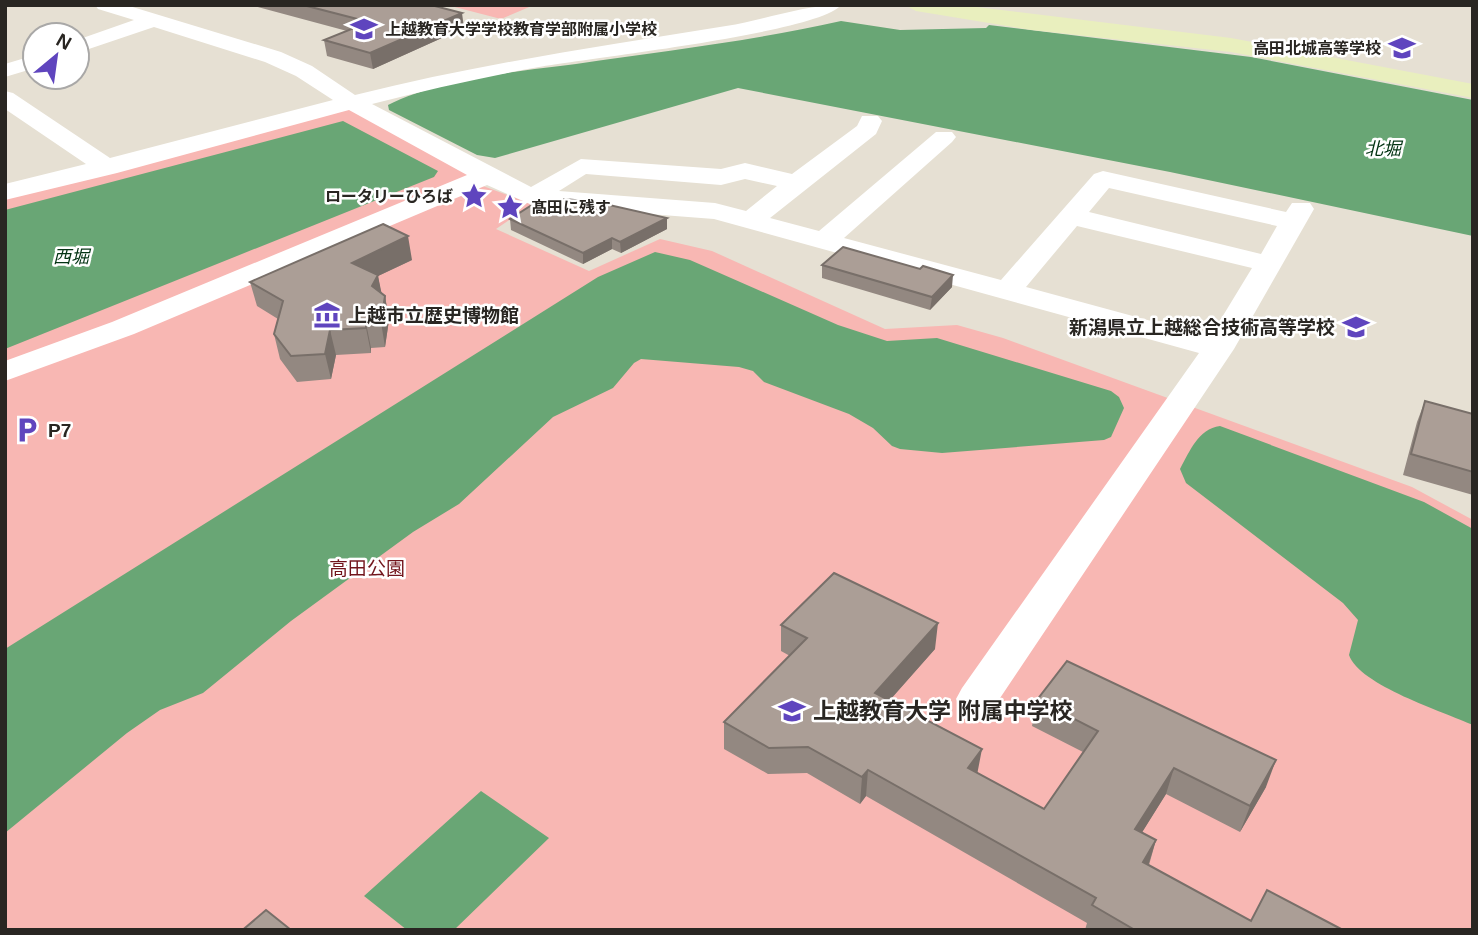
<svg xmlns="http://www.w3.org/2000/svg" width="1478" height="935" font-family="Helvetica,'Noto Sans JP',sans-serif">
<style>
.green{fill:#f8b7b3}
.water{fill:#69a675}
.lines{fill:none;stroke-linecap:round;stroke-linejoin:round}
.street{fill:#fff;fill-rule:evenodd}
.secondary{fill:#e9efbe;fill-rule:evenodd}
.wall{fill:#938881}
.shaded-wall{fill:#786f69}
.building{fill:#ab9e96;stroke:#786f69;stroke-width:2}
.labels{text-anchor:middle;stroke-width:5;stroke-linejoin:round;paint-order:stroke}
.far-poi-label{font-size:16px;font-weight:bold;fill:#292622;stroke:#fff;text-anchor:start}
.far-water-label{font-size:18px;font-style:italic;fill:#033313;stroke:#fff}
.poi-label{font-size:19px;font-weight:bold;fill:#292622;stroke:#fff;text-anchor:start}
.park-label{font-size:19px;fill:#72151c;stroke:#fff}
.near-poi-label{font-size:23px;font-weight:bold;fill:#292622;stroke:#fff;text-anchor:start}
</style>
<rect width="100%" height="100%" fill="#e6e0d3"/>
<path class="green" d="M447 5H534L501 19Z
M345 107 465 169 483 186 521 200 536 202 496 229 589 271 660 239 712 251 885 329 957 325 1003 338 1412 487 1473 520V930H5V196Z"/>
<path class="water" d="M841 21 900 30 986 28 989 25 1251 57 1473 100V236L1170 172 738 88 495 158 477 155 389 110 388 105C439 79 519 71 576 64 665 51 753 41 841 21Z
M343 121 438 171 434 177 5 349V210Z
M655 252 690 260 838 325 887 341 937 338 1111 391 1119 397 1124 408 1111 437 1104 440 942 453 900 449 892 446 873 428 849 414 764 382 753 371 739 367 641 359 634 363 613 388 553 417 459 504 413 532 291 621 203 693 160 710 127 733 5 833V649L598 277Z
M1220 426 1424 502 1473 529V725C1444 712 1359 685 1349 655L1358 620 1343 603 1186 483 1180 469C1190 451 1198 429 1220 426Z
M481 791 549 838 454 930H407L364 896Z"/>
<g class="lines">
<path class="street" d="M95 5H126L281 52 312 66 355 95C478 64 602 46 726 26 764 20 803 5 841 5 819 33 587 58 539 67 483 77 427 90 372 104L531 187 581 159 721 169 745 163 792 174 857 126 862 116H878L882 121 876 134 770 218 819 231 936 132H952L956 137 952 142 844 238 1001 280 1094 174 1103 171 1286 212 1292 203H1310L1314 209 1234 349 992 710 977 715 962 710 956 699 962 688 1199 353 714 219 532 205 487 185 134 334 5 381V361L112 322 467 175 349 110 117 173 5 200V184L86 164 5 109V91L13 93 110 158 333 100 296 76 265 62 154 27 77 53V40L134 20 98 9ZM586 174 721 185 745 179 777 186 746 211 715 203 559 191ZM1109 188 1277 226 1261 254 1089 212ZM1077 226 1252 268 1210 337 1026 287Z
M35 55V68L5 77V64Z"/>
<path class="secondary" d="M905 5H960L1231 38 1473 84V98L1231 52 1032 30 916 11Z"/>
</g>
<path class="wall" d="M250 5H431L464 28 373 69 327 56 324 40 347 31Z
M555 206 667 218V229L621 253 612 249 583 264 511 230 510 219Z
M412 260 378 276 381 293 385 296 389 320 385 347 371 348V353L336 355 331 379 297 382 280 359 274 334 278 319 257 306 250 282Z
M822 265 952 287 930 310 822 278Z
M1425 401 1473 414V495L1403 475 1417 422Z
M781 625 935 649 890 700 978 773 1044 809 1083 752 1032 726 1037 700 1266 787 1240 832 1166 794 1142 832 1156 840 1149 865 1251 921 1343 930H1085L1087 923 866 796 860 804 807 773 768 774 724 749V722L790 656 781 651Z"/>
<path class="shaded-wall" d="M462 13 464 28 373 69 370 53Z
M667 218V229L621 253 620 242Z
M408 236 412 260 378 276 383 300 352 263Z
M612 238V249L583 264V253Z
M953 275 952 287 930 310 932 297Z
M385 296 389 320 385 347 381 322Z
M366 323 371 348V353L366 328Z
M330 330 336 355 331 379 325 354Z
M938 623 935 649 873 719 875 693Z
M982 749 977 775 968 768Z
M1276 760 1266 787 1240 832 1250 806Z
M1174 768 1166 794 1128 855 1135 829Z
M868 770 866 796 860 804 862 777Z
M1156 840 1148 866 1143 862Z"/>
<path class="building" d="M303 5H431L462 13 370 53 324 40 369 22Z
M564 199 596 202 667 218 620 242 612 238 583 253 510 219 538 201 555 206Z
M383 224 408 236 352 263 378 275 372 286 385 296 381 322 366 323V328L330 330 325 354 291 356 274 334 283 301 250 282Z
M843 247 920 269 923 266 953 275 932 297 822 265Z
M1425 401 1473 414V472L1411 454Z
M834 573 938 623 875 693 982 749 968 768 1044 809 1098 731 1037 700 1067 661 1276 760 1250 806 1174 768 1135 829 1156 840 1143 862 1251 921 1267 890 1343 930H1135L1092 905 1096 898 868 770 862 777 808 747 769 748 724 722 807 638 781 625Z
M266 910 291 930H248L245 928Z"/>
<defs>
<g id="school-bare" transform="scale(2.1)"><path d="M0-5L7-2L0 1L-7-2ZM-4 1L0 2.5L4 1V4Q0 6-4 4Z" fill="#5f45be" stroke="#fff" stroke-width="2.5" paint-order="stroke"/></g>
<g id="sight-bare" transform="scale(2.1)"><path d="M0-6L1.8-2.2L6-1.7L2.9 1.2L3.7 5.4L0 3.3L-3.7 5.4L-2.9 1.2L-6-1.7L-1.8-2.2Z" fill="#5f45be" stroke="#fff" stroke-width="2.5" paint-order="stroke"/></g>
<g id="museum-bare" transform="scale(2.1)"><path d="M0-6L6-3V-2H-6V-3ZM-5-1h2V3h-2ZM-1-1h2V3h-2ZM3-1h2V3H3ZM-6 4H6V6H-6Z" fill="#5f45be" stroke="#fff" stroke-width="2.5" paint-order="stroke"/></g>
<g id="parking-bare" transform="scale(2.1)"><path d="M-3.5-5.5H1a3.5 3.5 0 0 1 0 7H-1V5.5H-3.5ZM-1-3.4V-.6H.8a1.4 1.4 0 0 0 0-2.8Z" fill="#5f45be" stroke="#fff" stroke-width="2.5" paint-order="stroke"/></g>
</defs>
<g fill-rule="evenodd">
<use href="#school-bare" x="364" y="29"/>
<use href="#school-bare" x="1402" y="48"/>
<use href="#sight-bare" x="474" y="196"/>
<use href="#sight-bare" x="510" y="207"/>
<use href="#museum-bare" x="327" y="315"/>
<use href="#school-bare" x="1356" y="327"/>
<use href="#parking-bare" x="27" y="430"/>
<use href="#school-bare" x="792" y="711"/>
</g>
<g class="labels">
<g class="far-poi-label">
<text x="385" y="35">上越教育大学学校教育学部附属小学校</text>
<text x="1381" y="54" text-anchor="end">高田北城高等学校</text>
<text x="453" y="202" text-anchor="end">ロータリーひろば</text>
<text x="531" y="213">髙田に残す</text>
</g>
<g class="far-water-label">
<text x="1383" y="155">北堀</text>
<text x="71" y="263">西堀</text>
</g>
<g class="poi-label">
<text x="348" y="322">上越市立歴史博物館</text>
<text x="1335" y="334" text-anchor="end">新潟県立上越総合技術高等学校</text>
<text x="48" y="437">P7</text>
</g>
<g class="park-label">
<text x="367" y="575">高田公園</text>
</g>
<g class="near-poi-label">
<text x="813" y="719">上越教育大学 附属中学校</text>
</g>
</g>
<rect width="1478" height="935" fill="none" stroke="#292622" stroke-width="14"/>
<g transform="translate(56 56) rotate(29)"><circle r="33" fill="#ffffff" stroke="#a9a8a7" stroke-width="2"/>
<path d="M0-5L12 26L0 18L-12 26Z" fill="#5f45be"/>
<text y="-10" font-size="19" font-weight="bold" text-anchor="middle" fill="#292622">N</text>
</g>
</svg>
